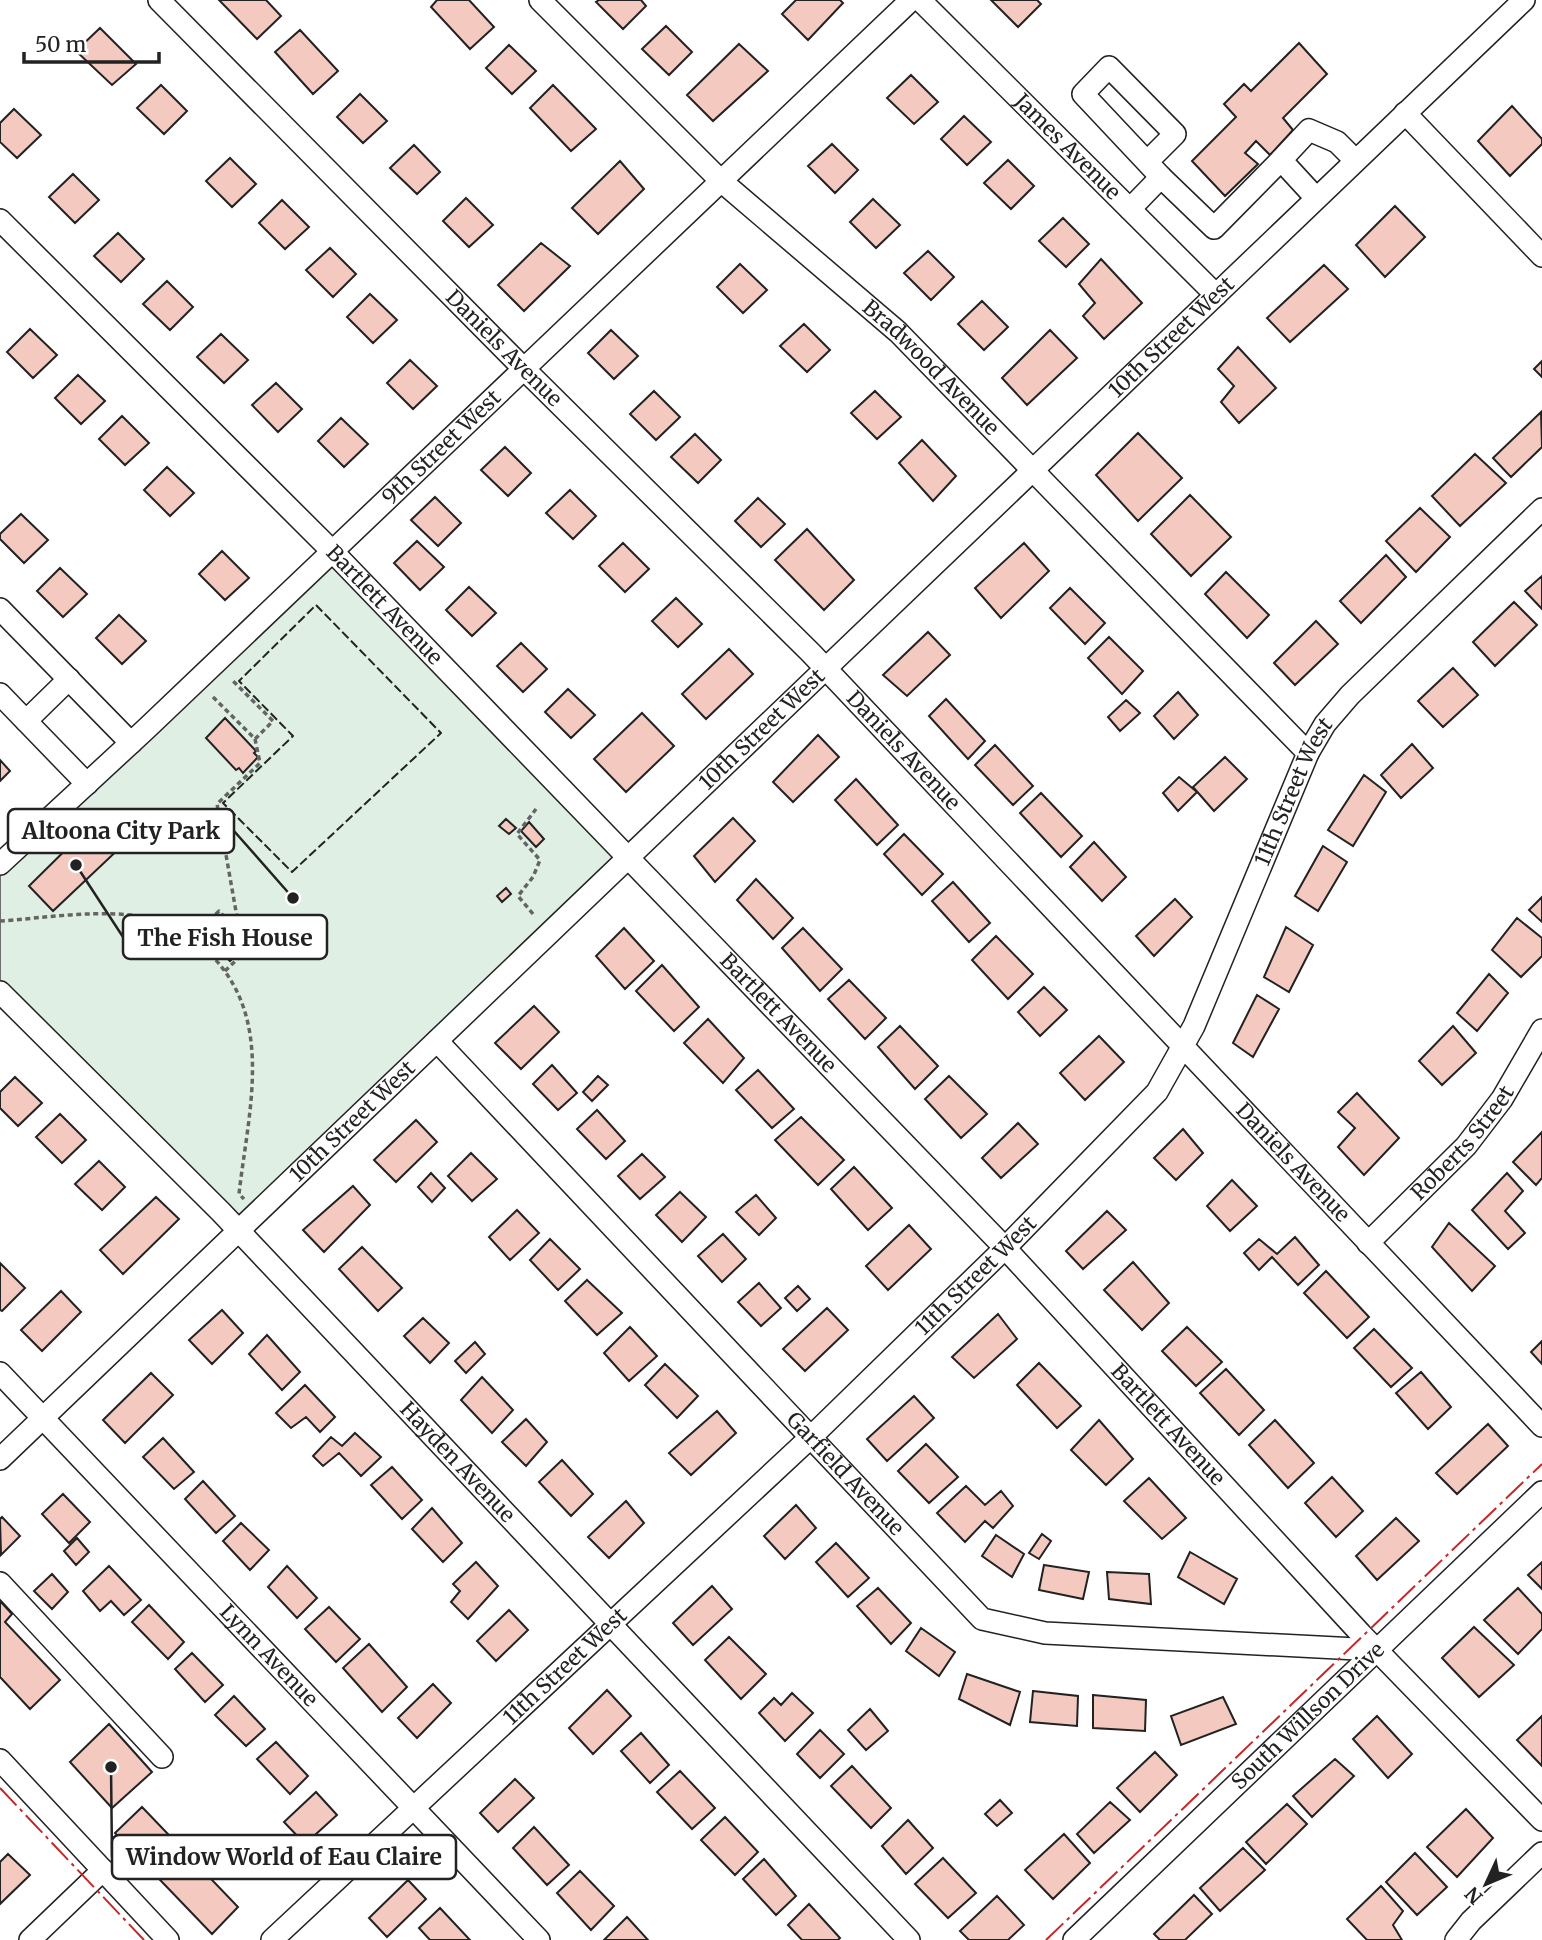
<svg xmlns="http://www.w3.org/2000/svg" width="1542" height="1940" font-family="Merriweather,serif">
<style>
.green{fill:#e0efe3;stroke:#6f6f6f;stroke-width:2}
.building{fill:#f3c9c0;stroke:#222;stroke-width:2}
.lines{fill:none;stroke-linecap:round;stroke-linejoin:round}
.minor-casing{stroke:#222;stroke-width:24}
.path{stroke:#646464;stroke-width:3.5;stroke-dasharray:5 3.5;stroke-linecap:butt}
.minor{stroke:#fff;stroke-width:21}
.fence{stroke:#222;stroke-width:2;stroke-dasharray:9 3.5;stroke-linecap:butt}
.power{stroke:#c62828;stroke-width:2;stroke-dasharray:24 5 3.5 5;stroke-linecap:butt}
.labels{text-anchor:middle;stroke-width:5;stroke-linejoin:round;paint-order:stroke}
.street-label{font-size:21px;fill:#222;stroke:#fff}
.leader{fill:none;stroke:#222;stroke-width:2.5}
.callout-dot{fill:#222;stroke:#fff;stroke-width:2.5}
.callout{fill:#fff;stroke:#222;stroke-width:2.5}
.callout-label{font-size:23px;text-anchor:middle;font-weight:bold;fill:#222}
</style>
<rect width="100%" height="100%" fill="#fff"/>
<path class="green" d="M332 551 628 858 236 1229 0 992V864Z"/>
<path class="building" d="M219 0H266L281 16 257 39Z
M437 0H469L494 27 470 49 431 7Z
M599 0H641L646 6 623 29 596 2Z
M796 0H840L843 3 808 40 782 14Z
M991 0H1037L1041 4 1018 27Z
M666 26 692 52 669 75 642 49Z
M100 28 136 64 112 85 76 51Z
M300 30 338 71 313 94 275 52Z
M1299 43 1327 74 1283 118 1293 130 1270 155 1256 141 1245 153 1258 164 1225 196 1192 161 1236 117 1224 104 1244 84 1251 91Z
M739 44 768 71 713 121 687 95Z
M509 45 536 71 512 94 486 68Z
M911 75 938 102 914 124 887 98Z
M161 85 187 111 164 134 137 108Z
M553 85 596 129 571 151 530 108Z
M360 94 387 121 363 143 337 117Z
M1512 106 1542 139V144L1510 176 1478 141Z
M14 109 41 135 17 158 0 142V123Z
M964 116 991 142 967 165 941 139Z
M832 144 858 170 835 193 808 166Z
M414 145 440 172 417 194 390 168Z
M230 158 256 184 232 207 206 181Z
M1008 160 1034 186 1011 209 984 183Z
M620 161 644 189 598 234 572 208Z
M73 174 99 200 75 223 49 197Z
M466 198 493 225 469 247 443 221Z
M873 199 900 225 876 248 850 222Z
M282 200 309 227 285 249 259 223Z
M1395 206 1425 237 1385 277 1356 245Z
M1063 218 1089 244 1066 267 1039 241Z
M118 233 144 259 121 282 94 256Z
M541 243 570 266 524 311 498 285Z
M330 248 356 274 333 297 306 270Z
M928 251 954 277 931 300 904 273Z
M1101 259 1142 303 1104 339 1083 316 1095 303 1079 284Z
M740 264 767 290 743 313 717 287Z
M1324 265 1348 289 1290 342 1267 318Z
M167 281 193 307 170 330 143 304Z
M370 294 397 320 373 343 347 317Z
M982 301 1008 327 984 350 958 324Z
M804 324 830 350 807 372 780 346Z
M30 329 57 355 33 378 7 352Z
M611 330 638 356 614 379 588 353Z
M1050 330 1077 358 1027 405 1002 378Z
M221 334 248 360 224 383 197 357Z
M1238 347 1276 388 1239 423 1221 402 1234 386 1218 369Z
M410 360 437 386 413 409 387 383Z
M1542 361V377L1534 369Z
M78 375 105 401 81 424 55 398Z
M276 383 302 409 278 432 252 405Z
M654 391 680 417 656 440 630 414Z
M875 391 901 417 877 439 851 413Z
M1541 412 1542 447 1511 477 1493 458Z
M122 416 149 443 125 465 99 439Z
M341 418 368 444 344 467 318 441Z
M1138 433 1182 478 1138 521 1096 475Z
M695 434 721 460 698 483 671 457Z
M922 440 956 476 933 501 899 463Z
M505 447 531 473 508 496 481 470Z
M1475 454 1506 483 1460 526 1432 496Z
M167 467 194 493 170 516 144 490Z
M570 490 596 516 573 539 546 513Z
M1190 495 1231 537 1191 576 1151 534Z
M435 497 461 523 438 546 411 520Z
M758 498 785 524 761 547 735 521Z
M1420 508 1450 537 1416 572 1386 541Z
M21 514 48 540 24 563 0 539V534Z
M807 529 854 580 824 610 775 560Z
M417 541 444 567 420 590 394 563Z
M623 543 649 569 625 592 599 566Z
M1024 543 1049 571 1001 618 975 588Z
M222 551 249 578 225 600 199 574Z
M1386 555 1406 577 1361 623 1340 601Z
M60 568 87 594 63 617 37 591Z
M1226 572 1269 615 1247 638 1205 594Z
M1542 576V609L1525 591Z
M469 587 496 613 472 636 446 610Z
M1070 588 1105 623 1085 644 1050 608Z
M676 598 702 624 678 647 652 621Z
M1514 602 1537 625 1495 666 1473 642Z
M119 615 146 641 122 664 96 638Z
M1316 621 1338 644 1295 685 1274 663Z
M928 632 950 655 907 696 883 675Z
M1109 637 1143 671 1122 694 1088 658Z
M521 643 547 669 523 692 497 666Z
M729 649 753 674 706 719 682 694Z
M1453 668 1478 695 1443 727 1418 701Z
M568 689 595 715 571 738 545 712Z
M1178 692 1198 715 1174 739 1154 716Z
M946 699 985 741 968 759 929 716Z
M1126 700 1140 713 1120 731 1108 717Z
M642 713 674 746 626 792 594 759Z
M225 718 256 751 254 753 258 757 243 773 239 768 236 770 206 738Z
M818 735 839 757 793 802 773 782Z
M1412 744 1433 768 1401 798 1381 775Z
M995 745 1033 786 1013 805 975 765Z
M1225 757 1247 779 1214 811 1193 787Z
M0 760 10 771 0 781Z
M1364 775 1386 792 1353 846 1328 830Z
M1179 777 1197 792 1178 811 1163 793Z
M856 779 898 825 877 845 835 800Z
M1041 793 1082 836 1061 857 1020 813Z
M98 818 124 844 53 911 29 886Z
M733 818 755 841 715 882 694 856Z
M506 819 516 828 509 834 499 826Z
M529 822 544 839 536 847 521 831Z
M904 834 943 874 922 895 884 854Z
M1094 842 1126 877 1102 901 1070 867Z
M1323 846 1347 862 1318 911 1295 896Z
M756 879 793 918 773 939 737 900Z
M953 882 990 923 969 942 932 901Z
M506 888 511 894 502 902 497 896Z
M1542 897V922L1529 910Z
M1175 899 1192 917 1154 956 1136 936Z
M1517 918 1542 938V956L1521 977 1492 950Z
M221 922 245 946 230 961 205 936Z
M1286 927 1313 945 1289 992 1264 977Z
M624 928 654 961 625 989 596 956Z
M803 928 842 969 820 991 782 948Z
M996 936 1033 974 1008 999 972 960Z
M662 965 699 1007 674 1031 636 991Z
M1489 974 1508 993 1477 1031 1457 1013Z
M849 980 886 1018 865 1039 828 999Z
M1044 987 1067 1010 1040 1036 1018 1012Z
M1257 995 1279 1009 1253 1057 1233 1043Z
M534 1006 559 1032 521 1069 495 1043Z
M708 1019 744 1058 723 1083 684 1043Z
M900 1026 938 1066 915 1089 878 1047Z
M1453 1026 1476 1053 1442 1085 1419 1061Z
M1099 1036 1124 1062 1085 1100 1060 1073Z
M552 1065 577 1093 558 1110 533 1084Z
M758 1070 794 1109 772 1128 736 1090Z
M598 1076 608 1085 592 1101 583 1092Z
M949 1076 987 1114 961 1138 925 1099Z
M15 1077 42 1103 18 1126 0 1108V1092Z
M1357 1093 1399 1138 1364 1175 1338 1147 1355 1128 1338 1112Z
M597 1110 625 1141 606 1159 577 1129Z
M60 1114 86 1140 62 1163 36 1137Z
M801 1117 844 1160 818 1185 775 1140Z
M416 1120 437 1142 396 1182 374 1160Z
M1018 1123 1038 1144 1001 1178 982 1158Z
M1183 1129 1203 1153 1176 1180 1154 1158Z
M1542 1132V1178L1536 1185 1513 1162Z
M471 1153 497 1179 472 1201 448 1176Z
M642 1154 665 1177 640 1199 618 1176Z
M99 1161 125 1187 102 1210 75 1184Z
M854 1167 892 1208 868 1230 831 1189Z
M431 1173 445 1188 432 1202 418 1187Z
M1507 1173 1523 1191 1505 1211 1525 1233 1508 1249 1472 1210Z
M1232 1180 1257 1206 1230 1231 1207 1206Z
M353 1186 370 1205 324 1252 303 1230Z
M680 1192 706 1217 682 1242 656 1215Z
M756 1195 776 1218 759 1235 736 1212Z
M156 1197 179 1219 123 1274 100 1250Z
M517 1210 539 1233 510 1260 489 1237Z
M1107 1211 1126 1230 1083 1269 1066 1251Z
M1449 1223 1495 1266 1472 1291 1432 1247Z
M909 1225 931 1249 888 1290 866 1266Z
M723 1234 746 1259 722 1282 698 1256Z
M1295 1237 1319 1265 1298 1285 1272 1257 1259 1270 1244 1253 1259 1239 1277 1254Z
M550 1239 580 1269 558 1290 530 1260Z
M362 1247 402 1288 378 1311 339 1269Z
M1133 1262 1169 1303 1142 1330 1104 1290Z
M0 1263 25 1288 2 1311 0 1310Z
M1326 1271 1369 1317 1347 1338 1304 1293Z
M587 1280 622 1313 597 1335 565 1301Z
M759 1283 781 1308 761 1326 738 1302Z
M798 1286 810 1299 797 1311 785 1298Z
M61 1291 81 1312 42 1351 21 1330Z
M827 1308 848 1330 805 1371 783 1349Z
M222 1310 243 1333 212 1364 189 1340Z
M998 1314 1017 1339 974 1378 952 1357Z
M423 1318 449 1343 430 1363 404 1336Z
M630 1327 657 1356 629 1381 604 1353Z
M1187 1327 1222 1362 1196 1386 1162 1351Z
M1374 1329 1412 1368 1391 1387 1354 1348Z
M267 1335 300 1372 282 1390 249 1354Z
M1542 1341V1364L1531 1352Z
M475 1342 485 1354 466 1373 455 1361Z
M1039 1363 1081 1406 1057 1428 1017 1385Z
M665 1364 698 1396 677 1418 645 1385Z
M1226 1369 1264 1410 1239 1435 1200 1393Z
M1421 1372 1451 1407 1428 1429 1396 1393Z
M151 1373 173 1395 125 1443 103 1420Z
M482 1377 513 1410 492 1433 461 1400Z
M305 1385 335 1417 320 1432 306 1417 291 1428 276 1413Z
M914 1396 934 1418 887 1461 867 1439Z
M717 1411 736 1433 691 1475 669 1453Z
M526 1419 547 1442 526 1466 502 1442Z
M1099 1420 1133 1459 1106 1485 1071 1450Z
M1275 1420 1314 1463 1288 1488 1249 1445Z
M1488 1424 1508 1446 1457 1494 1436 1473Z
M355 1433 381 1457 361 1476 339 1453 323 1466 313 1456 331 1437 342 1446Z
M163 1438 194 1472 174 1489 143 1457Z
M926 1444 958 1477 929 1503 898 1471Z
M562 1460 593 1494 571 1516 539 1482Z
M392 1467 422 1500 402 1519 371 1485Z
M1332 1477 1363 1511 1336 1537 1305 1503Z
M1149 1478 1186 1518 1162 1539 1124 1501Z
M203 1481 235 1516 216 1533 185 1499Z
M966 1486 985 1505 1001 1491 1013 1506 993 1528 985 1521 965 1542 937 1513Z
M63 1494 90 1522 69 1543 42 1514Z
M626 1501 644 1523 609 1558 588 1537Z
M796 1505 816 1528 785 1559 764 1536Z
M432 1508 462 1543 443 1562 412 1529Z
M2 1517 20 1536 1 1555 0 1519Z
M1396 1518 1419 1541 1377 1580 1356 1556Z
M241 1523 269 1550 250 1570 223 1541Z
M1042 1534 1051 1541 1039 1559 1029 1553Z
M996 1535 1024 1554 1012 1577 982 1556Z
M77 1538 89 1552 76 1565 64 1551Z
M836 1543 869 1578 848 1597 816 1562Z
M1190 1552 1237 1579 1224 1604 1178 1577Z
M476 1562 498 1586 468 1619 451 1602 460 1591 453 1584Z
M1542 1562V1589L1528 1575Z
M1044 1565 1089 1572 1083 1599 1039 1590Z
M109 1566 141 1600 124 1615 111 1601 100 1611 83 1591Z
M287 1566 317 1598 297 1618 268 1587Z
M1107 1572 1149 1574 1151 1604 1109 1599Z
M52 1574 68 1592 52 1609 34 1591Z
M712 1586 732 1609 693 1645 673 1623Z
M878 1588 911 1623 891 1644 857 1606Z
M1518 1588 1542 1614V1629L1518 1654 1484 1620Z
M0 1601 12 1614 5 1622 60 1680 30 1709 0 1677Z
M149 1605 184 1642 168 1659 132 1622Z
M329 1607 360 1639 336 1662 305 1629Z
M509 1610 528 1630 496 1661 477 1641Z
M1474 1627 1514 1665 1479 1697 1442 1658Z
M921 1628 955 1652 939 1676 906 1651Z
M729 1637 766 1674 741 1699 705 1660Z
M369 1644 407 1687 382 1712 343 1668Z
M192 1653 223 1685 205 1702 175 1669Z
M967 1674 1020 1692 1010 1725 959 1699Z
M433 1684 451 1703 417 1738 398 1718Z
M607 1690 631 1716 593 1754 569 1728Z
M1033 1691 1078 1696 1077 1726 1030 1722Z
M792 1693 813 1713 785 1741 759 1713 774 1698 781 1705Z
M1093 1695 1146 1700 1145 1731 1093 1728Z
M234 1696 265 1729 246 1746 215 1715Z
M1223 1697 1236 1724 1181 1745 1171 1716Z
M870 1709 888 1731 866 1750 848 1730Z
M1377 1716 1412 1754 1388 1778 1353 1739Z
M1542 1716V1766L1517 1740Z
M109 1724 152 1772 112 1808 70 1762Z
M820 1730 844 1754 820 1778 797 1754Z
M641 1733 669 1765 650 1783 621 1751Z
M276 1742 308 1776 290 1794 257 1759Z
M1155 1752 1177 1775 1140 1812 1117 1788Z
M1335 1759 1354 1776 1312 1817 1293 1796Z
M852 1766 891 1808 871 1828 831 1786Z
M680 1771 715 1808 692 1829 657 1792Z
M515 1779 534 1798 498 1832 480 1813Z
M316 1792 337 1815 305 1844 284 1822Z
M1000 1800 1012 1813 997 1826 985 1814Z
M1110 1802 1130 1820 1094 1853 1077 1834Z
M1287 1804 1307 1824 1266 1864 1246 1842Z
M142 1807 238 1907 212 1934 115 1833Z
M1466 1809 1493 1838 1457 1877 1427 1847Z
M725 1817 758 1852 735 1875 701 1840Z
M908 1820 933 1848 906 1874 882 1846Z
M534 1827 569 1865 547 1885 513 1848Z
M1064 1834 1090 1863 1053 1899 1025 1870Z
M1243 1848 1265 1870 1220 1911 1200 1888Z
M1415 1853 1447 1887 1417 1915 1386 1882Z
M8 1854 30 1875 0 1904V1862Z
M943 1858 976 1893 948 1918 915 1884Z
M764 1859 796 1896 776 1915 743 1879Z
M580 1871 614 1906 591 1930 557 1893Z
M408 1880 426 1899 387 1937 369 1918Z
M1381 1886 1403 1911 1393 1925 1402 1940H1367L1347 1919Z
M1194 1895 1212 1914 1185 1940H1160L1154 1934Z
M997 1896 1024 1925 1008 1940H969L960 1931Z
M809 1904 840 1938 838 1940H802L788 1925Z
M440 1908 470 1940H430L419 1928Z
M627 1917 648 1940H604Z"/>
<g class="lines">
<g class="minor-casing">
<g id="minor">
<path id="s1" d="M159 0 523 368 811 653 1542 1426"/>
<path id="s2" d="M540 0 720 180 898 332 1308 753"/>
<path id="s3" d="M920 0 1216 295"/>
<path d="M1405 113 1542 256"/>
<path d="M1147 162 1175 134 1109 67 1083 94 1161 177"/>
<path d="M1316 198 1281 160 1309 130 1337 142 1355 160"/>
<path d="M1130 209 1161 177 1214 228 1281 160"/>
<path id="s4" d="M0 220 332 551 611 840 1005 1248 1361 1634 1542 1820"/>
<path d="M0 609 131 743"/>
<path d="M0 694 26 721 69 679"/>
<path d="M26 721 87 784"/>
<path id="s5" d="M0 864 146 729 911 0"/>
<path id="s6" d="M0 992 221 1212 909 1940"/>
<path id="s7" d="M437 1041 982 1619 1045 1633 1376 1650"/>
<path id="s8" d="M1368 1243 1466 1146 1502 1099 1542 1030"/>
<path id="s9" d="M0 1373 539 1940"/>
<path id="s10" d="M0 1459 1524 0"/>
<path d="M0 1583 162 1757"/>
<path d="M0 1760 168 1940"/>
<path d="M30 1940 103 1870"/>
<path id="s11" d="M272 1940 811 1437 1005 1248 1157 1092 1194 1026 1308 753 1325 724 1350 695 1542 509"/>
<path id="s12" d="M1074 1940 1542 1492"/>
<path d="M1456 1940 1471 1921 1542 1853"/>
</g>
</g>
<path class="path" d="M213 697 255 739 273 721 232 680
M533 914 518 896 533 877 540 860 517 834 536 809
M0 921C45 918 105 908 149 918 171 924 196 939 212 956 275 1021 248 1113 239 1194L244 1199
M191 938 219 911 240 934
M225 971 251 946 240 934 217 804 260 763 255 739"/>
<use href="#minor" class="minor"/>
<path class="fence" d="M316 605 441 733 292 872 223 803 293 736 239 681Z"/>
<path class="power" d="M0 1788 144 1940
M1046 1940 1542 1464"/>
</g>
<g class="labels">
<g class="street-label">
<text dy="7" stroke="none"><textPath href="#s3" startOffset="208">James Avenue</textPath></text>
<text dy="7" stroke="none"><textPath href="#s10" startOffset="1622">10th Street West</textPath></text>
<text dy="7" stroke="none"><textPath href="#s1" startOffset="490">Daniels Avenue</textPath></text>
<text dy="7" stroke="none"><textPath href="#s2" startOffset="537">Bradwood Avenue</textPath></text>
<text dy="7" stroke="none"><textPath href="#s5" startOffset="607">9th Street West</textPath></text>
<text dy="7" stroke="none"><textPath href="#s4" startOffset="544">Bartlett Avenue</textPath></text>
<text dy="7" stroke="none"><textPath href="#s10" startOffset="1055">10th Street West</textPath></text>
<text dy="7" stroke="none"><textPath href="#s1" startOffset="1057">Daniels Avenue</textPath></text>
<text dy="7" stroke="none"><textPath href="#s11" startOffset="1556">11th Street West</textPath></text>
<text dy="7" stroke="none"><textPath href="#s4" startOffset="1111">Bartlett Avenue</textPath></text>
<text dy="7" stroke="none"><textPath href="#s10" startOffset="488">10th Street West</textPath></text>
<text dy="7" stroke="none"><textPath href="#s8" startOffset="138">Roberts Street</textPath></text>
<text dy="7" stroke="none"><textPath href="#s1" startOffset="1624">Daniels Avenue</textPath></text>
<text dy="7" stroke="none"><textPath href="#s11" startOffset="968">11th Street West</textPath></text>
<text dy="7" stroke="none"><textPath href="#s4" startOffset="1678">Bartlett Avenue</textPath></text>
<text dy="7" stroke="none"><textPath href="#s6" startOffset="656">Hayden Avenue</textPath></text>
<text dy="7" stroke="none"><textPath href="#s7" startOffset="595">Garfield Avenue</textPath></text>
<text dy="7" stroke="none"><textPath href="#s9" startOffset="390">Lynn Avenue</textPath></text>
<text dy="7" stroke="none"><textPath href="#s11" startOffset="401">11th Street West</textPath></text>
<text dy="7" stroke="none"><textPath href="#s12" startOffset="324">South Willson Drive</textPath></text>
</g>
</g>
<path class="leader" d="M293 898L234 831M76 865L123 937M111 1767L112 1857"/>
<g class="callout-dot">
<circle cx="293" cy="898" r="7"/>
<circle cx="76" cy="865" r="7"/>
<circle cx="111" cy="1767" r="7"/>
</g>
<g class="callout">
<rect x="8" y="809" width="226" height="44" rx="7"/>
<rect x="123" y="915" width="204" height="44" rx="7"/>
<rect x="112" y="1835" width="344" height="44" rx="7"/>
</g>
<g class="callout-label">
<text x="121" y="839">Altoona City Park</text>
<text x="225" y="946">The Fish House</text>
<text x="284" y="1865">Window World of Eau Claire</text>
</g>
<g transform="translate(1486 1884) rotate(226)" stroke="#ffffff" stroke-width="5" paint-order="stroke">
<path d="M0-5L12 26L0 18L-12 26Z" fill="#222222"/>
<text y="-10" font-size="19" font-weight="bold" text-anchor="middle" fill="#222222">N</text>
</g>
<path d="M24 52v10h135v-10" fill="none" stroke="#222222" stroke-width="3.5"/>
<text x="35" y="52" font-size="21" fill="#222222" stroke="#ffffff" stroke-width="5" paint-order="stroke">50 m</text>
</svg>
